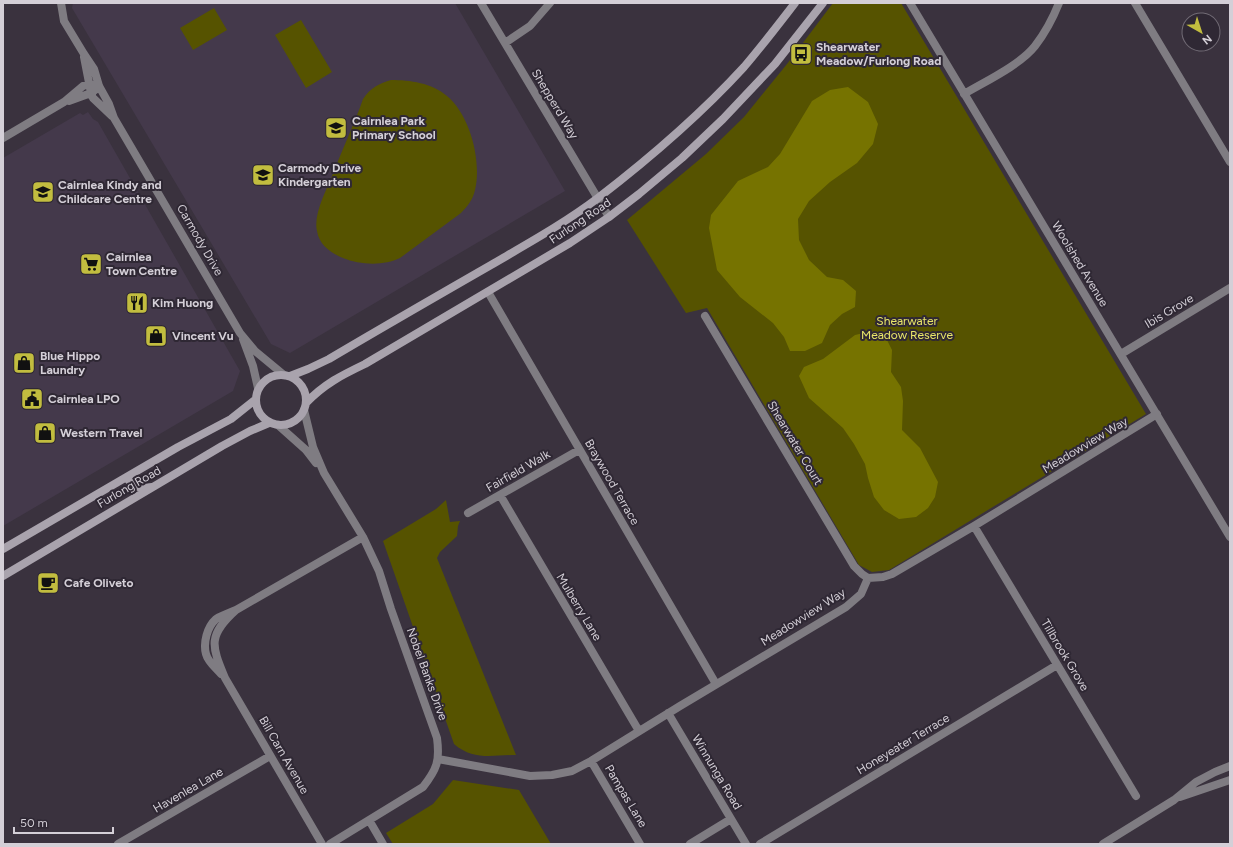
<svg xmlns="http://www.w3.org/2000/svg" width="1233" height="847" font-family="Figtree,sans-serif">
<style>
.built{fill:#44394b}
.green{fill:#565300}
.water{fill:#767300}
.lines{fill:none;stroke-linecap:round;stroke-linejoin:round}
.minor{stroke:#7f7c82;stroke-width:8}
.tertiary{stroke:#7f7c82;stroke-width:8}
.secondary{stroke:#a9a3ad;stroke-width:8}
.labels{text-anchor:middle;stroke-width:4;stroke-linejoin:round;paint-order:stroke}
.poi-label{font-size:12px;font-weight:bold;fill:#d4cfd7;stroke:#2f2834;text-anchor:start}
.street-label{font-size:12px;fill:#d4cfd7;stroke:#2f2834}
.park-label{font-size:12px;fill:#e9e669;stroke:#2f2834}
</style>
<rect width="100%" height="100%" fill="#3a323e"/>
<path class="built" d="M73 3H455L565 191 290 353 271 344 72 8Z
M88 112 93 119 98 122 240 371 233 391 3 526V158L80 113 83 115Z"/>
<path class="green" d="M833 3H901L1146 414 889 570 872 572 859 565 707 308 686 313 627 220 706 154 744 117 787 64Z
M214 8 227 30 193 50 180 28Z
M301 20 332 72 306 88 275 35Z
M391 80C410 80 432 83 447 96 470 115 482 161 475 190 473 199 468 206 461 213L400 258C384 266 360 265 343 258 331 253 319 245 317 231 313 215 326 191 332 176 342 150 354 125 363 99 370 88 380 83 391 80Z
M446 500 450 522 460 521 458 526 457 536 440 552 437 558 516 755C492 755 474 761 454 744L383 541 436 509Z
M453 780 519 790 551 844H393L386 833 433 804Z"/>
<path class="water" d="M848 87 868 102 878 124 873 144 857 163 830 182 809 201 798 219 799 240 809 260 827 277 843 280 856 291 855 307 842 314 830 325 822 343 805 351H790L784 337 773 323 740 297 717 270 709 228 711 215 738 181 768 167 780 154 812 101 830 90Z
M872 331 886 338 892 350 891 372 901 387 903 401 902 430 920 448 938 482 935 497 928 508 916 517 899 519 884 510 874 497 868 478 865 464 854 444 843 428 809 398 799 376 804 367 823 359 855 335Z"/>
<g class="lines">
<path class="minor" d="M61 3 64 21 84 54 94 69 99 86 109 104 114 118 240 333 255 351 284 375
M481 3 609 217
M910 3 1230 537
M1135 3 1230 162
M505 43 530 26 550 3
M84 57 91 93 93 98 112 116
M964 94C986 81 1020 65 1035 46 1045 33 1053 18 1059 3
M69 101 91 93 95 90
M3 138 64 102 83 86 88 84 99 86
M488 292 716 684
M705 316 854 566 862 574 868 578
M243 339 253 366 258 388
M1121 354 1230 288
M304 410 313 447 324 473 363 537 379 571 391 609 437 738C440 761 437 769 423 787L330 844
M278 425 306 450 316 463
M500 495 639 731
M468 513 579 450
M974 526 1136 796
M236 610C208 635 211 645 225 678L322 844
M221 674C216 668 208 662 206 654 203 643 207 627 216 619 222 615 229 613 236 610L363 537
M668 713 746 844
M438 759 530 776 552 775 572 771 591 761 680 706 846 607 861 594 868 578 883 577 892 574 974 526 1157 414
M591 761 640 844
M369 820 383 844
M118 844 270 756
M690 844 731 819
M760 844 1057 665"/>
<path class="tertiary" d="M1180 797 1230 780
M1103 844 1174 800 1196 782 1215 772 1230 766"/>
<path class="secondary" d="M256 400a25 25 0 1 1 50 0a25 25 0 1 1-50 0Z
M290 376 308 369 329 359C383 327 437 296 491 265 527 244 565 223 598 198 650 158 700 115 744 67 762 46 778 25 795 3
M306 403C324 384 342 375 365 364L570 243 609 217 639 194 682 158 723 119 775 64 823 3
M126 478C136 487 138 489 152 487
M3 549 178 447 231 419 255 400
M3 576 222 446 250 431 269 423"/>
</g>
<defs>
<g id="bus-square" transform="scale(1.15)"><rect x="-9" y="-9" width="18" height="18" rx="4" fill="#c2bd3f" stroke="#2f2834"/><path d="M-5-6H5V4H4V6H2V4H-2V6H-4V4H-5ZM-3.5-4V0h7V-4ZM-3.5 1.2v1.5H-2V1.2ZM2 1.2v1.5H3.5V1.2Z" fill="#111"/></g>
<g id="school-square" transform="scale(1.15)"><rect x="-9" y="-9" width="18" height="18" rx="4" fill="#c2bd3f" stroke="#2f2834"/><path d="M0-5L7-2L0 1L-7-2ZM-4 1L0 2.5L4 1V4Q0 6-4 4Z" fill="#111"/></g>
<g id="supermarket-square" transform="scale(1.15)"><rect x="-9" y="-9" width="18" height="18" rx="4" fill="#c2bd3f" stroke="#2f2834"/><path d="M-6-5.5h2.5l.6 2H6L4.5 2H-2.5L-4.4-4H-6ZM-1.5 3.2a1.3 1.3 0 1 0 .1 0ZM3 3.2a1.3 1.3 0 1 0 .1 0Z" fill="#111"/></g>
<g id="restaurant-square" transform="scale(1.15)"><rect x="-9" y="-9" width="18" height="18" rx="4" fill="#c2bd3f" stroke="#2f2834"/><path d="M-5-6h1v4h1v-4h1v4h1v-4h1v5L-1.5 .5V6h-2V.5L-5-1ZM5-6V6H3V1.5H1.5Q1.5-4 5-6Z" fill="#111"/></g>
<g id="shop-square" transform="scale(1.15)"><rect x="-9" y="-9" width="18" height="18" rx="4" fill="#c2bd3f" stroke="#2f2834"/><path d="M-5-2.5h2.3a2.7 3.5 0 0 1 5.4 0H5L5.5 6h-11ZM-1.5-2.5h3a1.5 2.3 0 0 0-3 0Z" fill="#111"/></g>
<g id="civic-square" transform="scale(1.15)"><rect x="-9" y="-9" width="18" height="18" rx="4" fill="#c2bd3f" stroke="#2f2834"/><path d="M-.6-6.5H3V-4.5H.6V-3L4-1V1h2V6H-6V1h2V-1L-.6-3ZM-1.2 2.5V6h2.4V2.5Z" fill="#111"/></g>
<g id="cafe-square" transform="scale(1.15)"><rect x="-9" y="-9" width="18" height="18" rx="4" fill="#c2bd3f" stroke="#2f2834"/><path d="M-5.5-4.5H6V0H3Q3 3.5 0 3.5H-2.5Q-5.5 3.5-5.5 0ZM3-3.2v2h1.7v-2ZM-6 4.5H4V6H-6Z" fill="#111"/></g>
</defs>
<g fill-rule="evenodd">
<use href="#bus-square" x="801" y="54"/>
<use href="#school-square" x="336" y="128"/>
<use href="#school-square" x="263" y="175"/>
<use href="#school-square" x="43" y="192"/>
<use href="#supermarket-square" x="91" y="264"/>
<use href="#restaurant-square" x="137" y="303"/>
<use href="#shop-square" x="156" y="336"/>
<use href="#shop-square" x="24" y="363"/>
<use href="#civic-square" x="32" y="399"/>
<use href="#shop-square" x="45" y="433"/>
<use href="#cafe-square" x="48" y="583"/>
</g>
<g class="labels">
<g class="poi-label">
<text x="816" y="51">Shearwater<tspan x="816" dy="14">Meadow/Furlong Road</tspan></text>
<text x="352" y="125">Cairnlea Park<tspan x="352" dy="14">Primary School</tspan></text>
<text x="278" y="172">Carmody Drive<tspan x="278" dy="14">Kindergarten</tspan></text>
<text x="58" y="189">Cairnlea Kindy and<tspan x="58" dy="14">Childcare Centre</tspan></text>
<text x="106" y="261">Cairnlea<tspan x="106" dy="14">Town Centre</tspan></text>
<text x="152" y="307">Kim Huong</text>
<text x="172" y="340">Vincent Vu</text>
<text x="40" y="360">Blue Hippo<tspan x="40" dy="14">Laundry</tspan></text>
<text x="48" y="403">Cairnlea LPO</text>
<text x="60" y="437">Western Travel</text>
<text x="64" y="587">Cafe Oliveto</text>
</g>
<g class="street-label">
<text transform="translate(555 104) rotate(59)" y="4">Shepperd Way</text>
<text transform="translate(580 221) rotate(-34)" y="4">Furlong Road</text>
<text transform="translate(200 240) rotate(60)" y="4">Carmody Drive</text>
<text transform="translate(1080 264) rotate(59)" y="4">Woolshed Avenue</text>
<text transform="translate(1169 311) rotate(-31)" y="4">Ibis Grove</text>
<text transform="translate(795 443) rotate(59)" y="4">Shearwater Court</text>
<text transform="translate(1085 445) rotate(-31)" y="4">Meadowview Way</text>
<text transform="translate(518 471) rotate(-30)" y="4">Fairfield Walk</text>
<text transform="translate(612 482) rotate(60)" y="4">Braywood Terrace</text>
<text transform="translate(129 487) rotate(-30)" y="4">Furlong Road</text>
<text transform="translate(579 607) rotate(59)" y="4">Mulberry Lane</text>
<text transform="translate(803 617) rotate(-32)" y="4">Meadowview Way</text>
<text transform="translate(1065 655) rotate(59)" y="4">Tillbrook Grove</text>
<text transform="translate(427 674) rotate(70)" y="4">Nobel Banks Drive</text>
<text transform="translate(903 744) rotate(-31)" y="4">Honeyeater Terrace</text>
<text transform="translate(284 755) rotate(60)" y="4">Bill Carn Avenue</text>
<text transform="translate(717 772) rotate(59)" y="4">Winnunga Road</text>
<text transform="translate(188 790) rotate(-30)" y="4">Havenlea Lane</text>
<text transform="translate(626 796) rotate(59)" y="4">Pampas Lane</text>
</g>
<g class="park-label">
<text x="907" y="325">Shearwater<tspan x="907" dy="14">Meadow Reserve</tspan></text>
</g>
</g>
<rect width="1233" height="847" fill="none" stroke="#d4cfd7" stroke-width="8"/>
<g transform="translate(1201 32) rotate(141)"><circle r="19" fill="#2f2834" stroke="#716b75"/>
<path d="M0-3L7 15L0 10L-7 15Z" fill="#c2bd3f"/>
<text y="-6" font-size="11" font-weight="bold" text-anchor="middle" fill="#d4cfd7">N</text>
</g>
<path d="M14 827v6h99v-6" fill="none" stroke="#d4cfd7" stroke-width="2"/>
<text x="20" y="827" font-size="12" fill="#d4cfd7" stroke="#2f2834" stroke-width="3" paint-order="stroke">50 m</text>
</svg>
